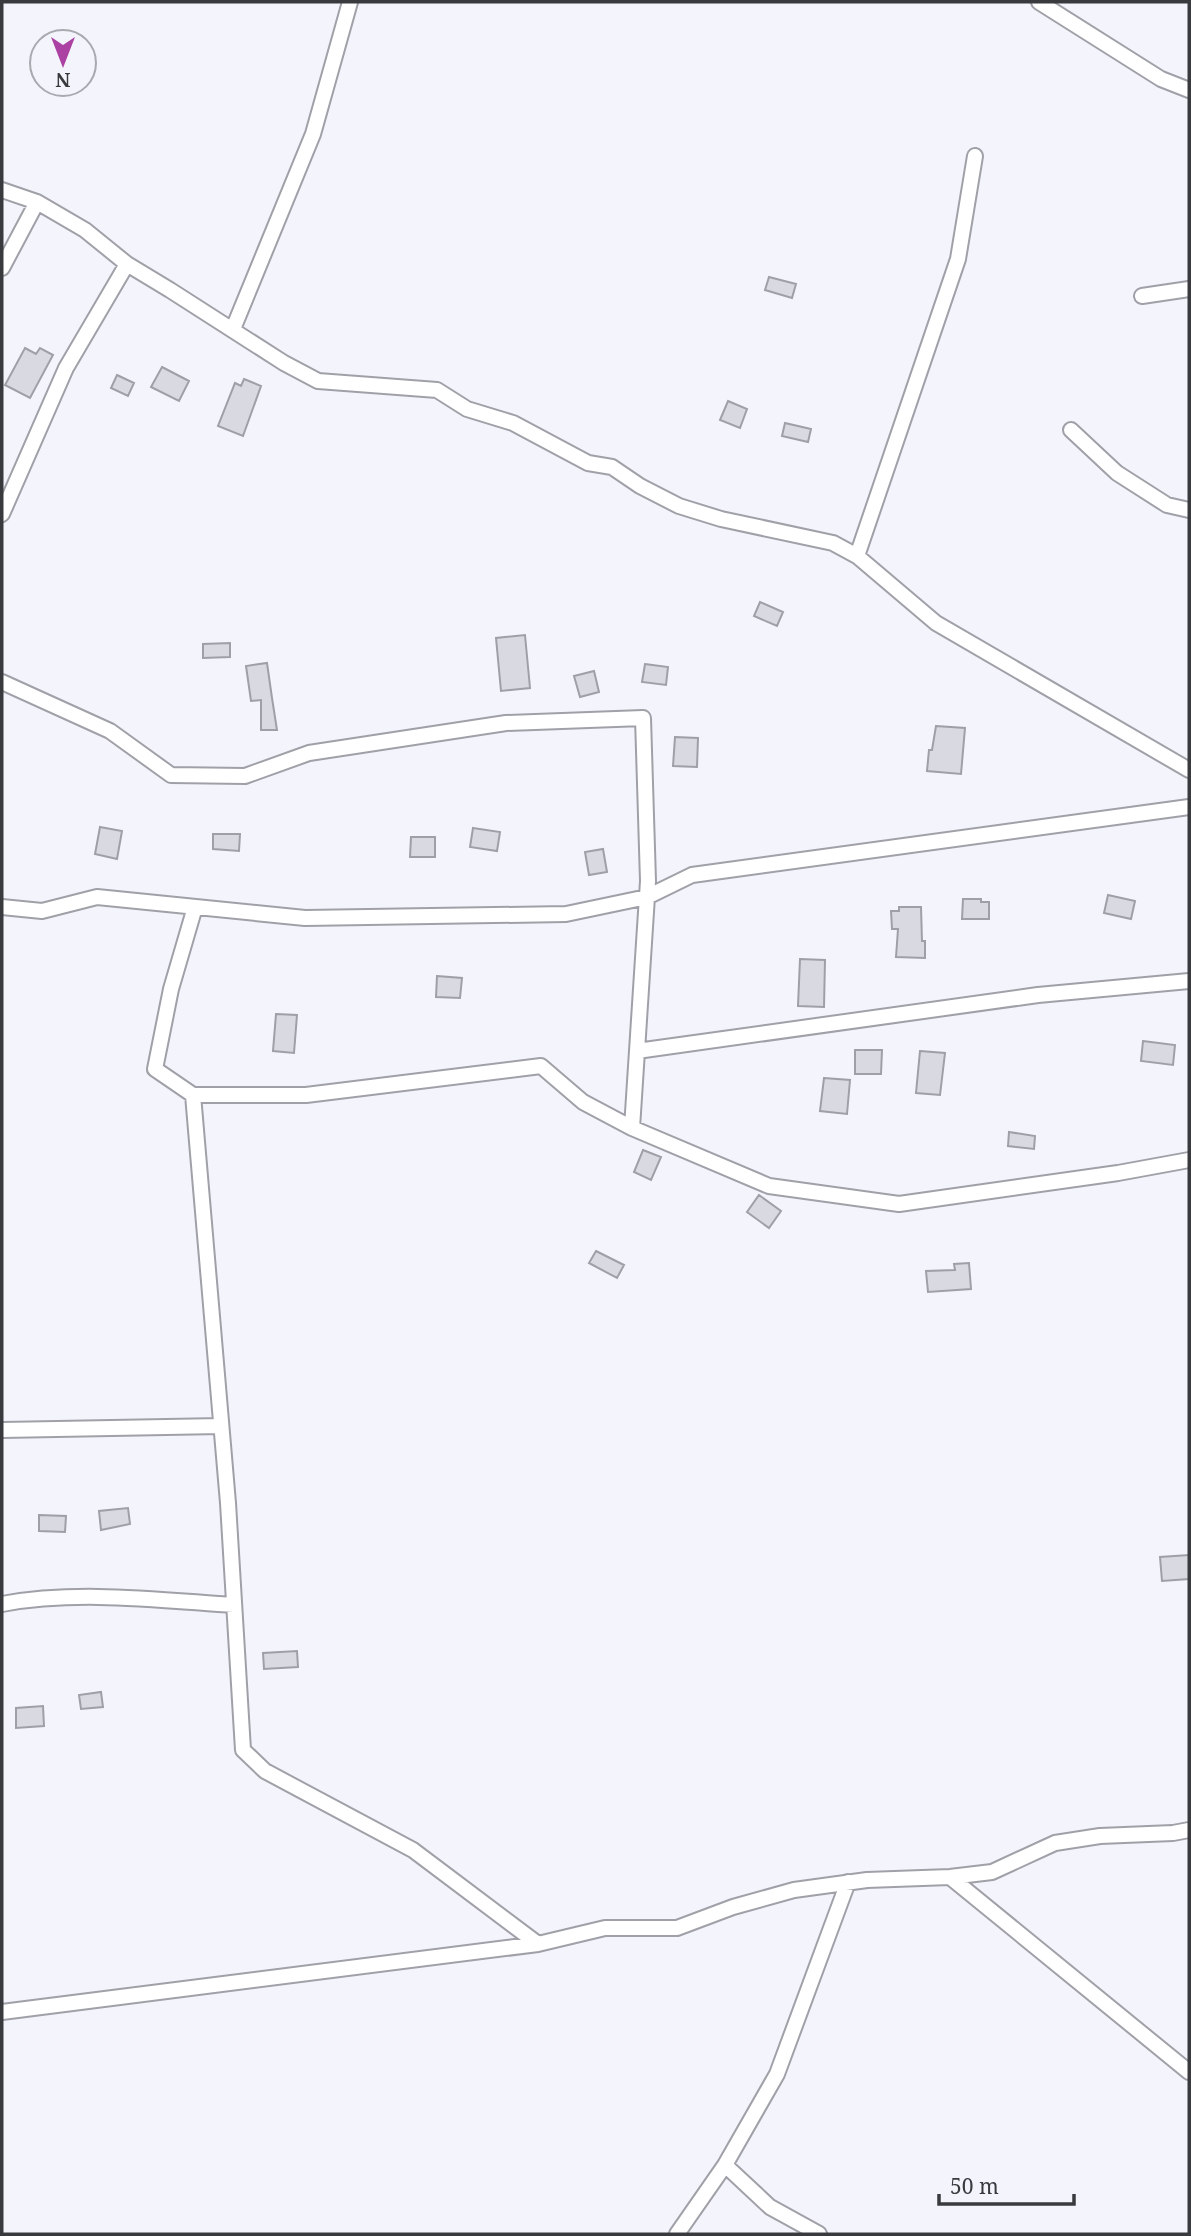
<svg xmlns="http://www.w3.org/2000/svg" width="1191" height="2236" font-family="'Noto Serif',serif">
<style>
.building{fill:#d9dae1;stroke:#9fa0a7;stroke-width:2}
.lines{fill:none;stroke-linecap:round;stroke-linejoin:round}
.street-casing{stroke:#a0a1a8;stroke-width:18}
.street{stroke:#fff;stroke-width:14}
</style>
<rect width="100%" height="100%" fill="#f4f5fc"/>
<path class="building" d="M769 277 796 284 792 298 765 290Z
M25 348 36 354 40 348 53 355 30 398 5 385Z
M162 367 189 381 179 401 151 387Z
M117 375 134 383 128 396 111 388Z
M244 379 261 386 243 436 218 426 235 383 241 386Z
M728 401 747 409 740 428 720 420Z
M785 423 811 429 808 442 782 436Z
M760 602 783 612 777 626 754 616Z
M525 635 530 688 501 691 496 638Z
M230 643V657L203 658V644Z
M267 663 272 698 277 730H261V700L251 701 246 666Z
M645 664 668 667 666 685 642 682Z
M594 671 599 692 580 697 574 676Z
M936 726 965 728 961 774 927 771 929 750H932Z
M675 737 698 738 697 767 673 766Z
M100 827 122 831 117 859 95 854Z
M473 828 500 832 497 851 470 847Z
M213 834H240L239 851 213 849Z
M411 837H435V857H410Z
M603 849 607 872 589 875 585 852Z
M1108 895 1135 901 1131 919 1104 913Z
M963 899H981V902H989V919H962Z
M899 907H921L922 941H925V958L896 957 898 929H892L891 911H899Z
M800 959 825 960 824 1007 798 1006Z
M437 976 462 978 460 998 436 997Z
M276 1014 297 1015 294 1053 273 1051Z
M1143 1041 1175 1045 1173 1065 1141 1061Z
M855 1050H882L881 1074H855Z
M920 1051 945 1053 940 1095 916 1093Z
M824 1078 850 1080 847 1114 820 1111Z
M1009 1132 1035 1136 1034 1149 1008 1146Z
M643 1150 661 1157 651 1180 634 1172Z
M759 1195 781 1211 769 1228 747 1212Z
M596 1251 624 1265 617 1278 589 1263Z
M969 1263 971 1289 928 1292 926 1271 955 1270 954 1264Z
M128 1508 130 1524 101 1530 99 1511Z
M39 1515 66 1516 65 1532 39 1531Z
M1189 1555V1579L1162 1581 1160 1557Z
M297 1651 298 1667 264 1669 263 1653Z
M101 1692 103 1707 81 1709 79 1695Z
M43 1706 44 1726 16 1728V1708Z"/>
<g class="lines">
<g class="street-casing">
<path id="street" d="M1039 2 1161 79 1189 90
M2 190 37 202 85 230 127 264 170 290 284 363 318 381 437 390 467 409 513 423 588 463 612 467 640 486 679 506 721 519 833 543 857 556 936 623 1189 770
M2 268 37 202
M1142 296 1189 289
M233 329 313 134 350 2
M1071 430 1117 473 1167 505 1189 510
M2 514 66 368 127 264
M857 556 958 259 975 156
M2 682 110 731 171 775 245 776 309 753 506 723 643 718 648 881 632 1128 769 1186 899 1204 1118 1173 1189 1160
M2 907 42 911 97 897 305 918 566 914 647 897 692 875 1189 807
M637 1051 1038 995 1189 981
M193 1095 155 1069 171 989 195 907
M2 1430 221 1426
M2 1604C77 1590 158 1600 234 1605
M950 1877 1189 2072
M538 1944 413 1850 265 1771 243 1750 228 1503 193 1095H306L541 1066 583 1102 632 1128
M2 2012 538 1944 605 1928H677L733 1907 794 1890 867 1880 950 1877 992 1872 1055 1843 1100 1836 1173 1833 1189 1830
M725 2165 770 2207 819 2234
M677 2234 725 2165 777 2074 848 1882"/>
</g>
<use href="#street" class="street"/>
</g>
<rect width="1191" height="2236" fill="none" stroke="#393a3d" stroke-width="7"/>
<g transform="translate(63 63) rotate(180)"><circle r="33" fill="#f4f5fc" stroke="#a9aab0" stroke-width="2"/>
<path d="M0-5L12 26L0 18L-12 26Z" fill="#ab41a3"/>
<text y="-10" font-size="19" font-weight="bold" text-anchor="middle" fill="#393a3d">N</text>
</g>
<path d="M939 2194v10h135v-10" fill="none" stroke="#393a3d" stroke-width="3.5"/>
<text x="950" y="2194" font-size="21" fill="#393a3d" stroke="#f4f5fc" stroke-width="5" paint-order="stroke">50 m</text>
</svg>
